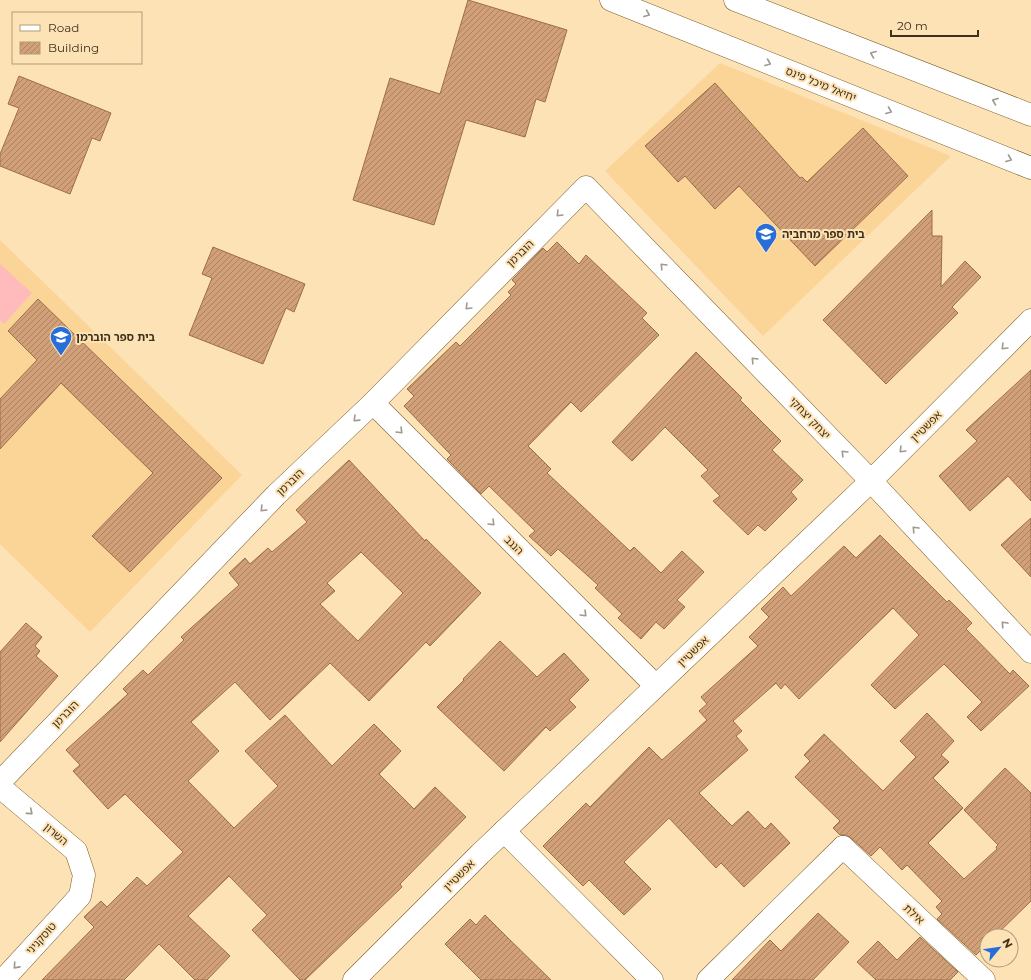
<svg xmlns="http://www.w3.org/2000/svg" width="1031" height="980" font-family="Montserrat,'Noto Sans Hebrew',sans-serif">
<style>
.built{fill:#fbd597}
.grass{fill:#fbb}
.building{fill:url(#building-hatch);stroke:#9b6d47;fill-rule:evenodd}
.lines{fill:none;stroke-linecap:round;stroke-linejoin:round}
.pedestrian-casing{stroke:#7a5d28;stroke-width:23}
.minor-casing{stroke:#7a5d28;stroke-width:23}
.secondary-casing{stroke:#7a5d28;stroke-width:23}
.pedestrian{stroke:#fff;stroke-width:22}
.minor{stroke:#fff;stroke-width:22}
.secondary{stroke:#fff;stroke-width:22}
.oneway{stroke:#9e988d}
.labels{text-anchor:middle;stroke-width:4;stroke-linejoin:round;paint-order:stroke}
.street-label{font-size:11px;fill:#3e311b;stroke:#fde2b6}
.poi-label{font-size:11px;font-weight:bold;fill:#3e311b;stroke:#fde2b6;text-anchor:start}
</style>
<defs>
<pattern id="building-hatch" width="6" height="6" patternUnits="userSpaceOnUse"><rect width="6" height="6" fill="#d1a079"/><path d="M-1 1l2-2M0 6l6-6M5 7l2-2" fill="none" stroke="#ab8362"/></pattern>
</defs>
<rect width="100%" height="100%" fill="#fde2b6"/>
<path class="built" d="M720 63 951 156 763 336 605 171Z
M0 240 242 475 90 632 0 544Z"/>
<path class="grass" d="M0 264 32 293 4 324 0 320Z"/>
<path class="building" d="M468 0 567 30 545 102 536 99 525 137 466 120 434 225 353 200 390 78 440 94Z
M19 76 111 113 100 141 92 138 70 194 0 166V154L19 108 8 104Z
M715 83 800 178 802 177 807 182 863 128 908 176 815 266 739 186 715 209 685 176 678 182 645 146Z
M932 210V236H942L941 287 965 261 981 277 952 307 958 313 886 384 823 320Z
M557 242 579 264 586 255 647 313 642 318 659 335 581 412 571 402 528 446 551 469 547 473 630 551 634 547 661 573 682 551 704 572 677 600 685 607 664 629 656 622 641 639 618 618 622 614 595 588 598 585 558 549 551 556 529 536 535 531 489 486 481 494 447 459 451 455 404 406 414 396 407 389 456 342 460 346 511 295 508 292 516 284 512 280 543 248 547 252Z
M213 247 305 284 294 312 286 308 263 364 189 335 212 278 202 274Z
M38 299 222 478 130 572 92 536 153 473 61 383 0 449V399L37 360 8 331Z
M696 352 742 398 740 400 781 441 772 450 803 480 791 492 797 499 765 531 758 525 748 535 713 501 720 496 701 476 708 470 665 427 632 461 612 442Z
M1031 370V501L1008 476 970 511 939 476 977 441 966 430Z
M349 460 425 541 426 539 481 593 430 646 426 642 369 701 330 663 270 720 235 682 191 722 219 751 188 781 234 828 278 786 245 751 285 715 332 766 374 724 401 751 379 774 414 809 435 787 466 817 400 884 402 887 305 980H300L252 930 267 915 229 876 188 916 230 956 207 980H195L159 944 124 980H42L94 927 84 917 101 901 107 907 137 877 147 886 183 852 125 794 108 809 73 771 80 765 66 750 128 694 123 689 143 670 148 675 184 640 181 637 239 585 229 573 245 558 250 564 268 548 272 552 307 522 296 510ZM361 552 403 593 358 641 320 604 335 591 327 583Z
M1031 518V577L1001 545Z
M880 535 947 602 949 600 972 623 966 629 1010 674 1013 670 1029 686 981 731 967 717 982 702 944 664 895 709 871 685 919 635 893 608 799 699 785 684 781 689 776 683 733 721 742 731 736 736 748 750 699 793 732 826 748 811 765 829 771 823 790 843 744 887 721 863 716 868 669 818 624 862 651 889 624 915 589 880 583 886 543 846 586 803 590 807 649 747 662 760 707 720 699 711 707 704 701 697 758 646 749 637 769 617 761 609 783 587 791 596 844 546 856 558Z
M26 623 42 637 35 646 40 651 36 656 58 676 0 742V652Z
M500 641 537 677 564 653 589 680 569 700 576 707 550 731 546 727 504 771 437 707 464 680 463 679Z
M927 713 954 741 941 755 949 762 933 778 963 808 928 843 964 879 997 849 996 847 998 845 964 810 1005 768 1031 793V901L995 936H987V944L976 955 937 919 942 914 936 907 942 901 907 865 902 870 880 847 871 856 851 838 846 835H840L833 828 840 821 795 777 810 761 804 755 824 734 883 791 916 757 900 741Z
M818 913 849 942 813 980H732L770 940 781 951Z
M485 915 506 936 551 980H481L445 944 470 919 476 925Z
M920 937 958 972 950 980H876L857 962 878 941 897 960Z"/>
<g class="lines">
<g class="pedestrian-casing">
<path id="pedestrian" d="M504 831 652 980
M708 980 843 847"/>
</g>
<g class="minor-casing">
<path id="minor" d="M373 403 656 686
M0 782 276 495 373 403 586 187 871 481 1031 652
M0 787 76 851 84 875 80 896 3 980
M843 847 984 980
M354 980 480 854 871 481 1031 320"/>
</g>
<g class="secondary-casing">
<path id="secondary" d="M611 0 1031 168
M735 0 1031 115"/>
</g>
<use href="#pedestrian" class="pedestrian"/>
<use href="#minor" class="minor"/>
<use href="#secondary" class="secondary"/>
</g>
<defs><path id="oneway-chevron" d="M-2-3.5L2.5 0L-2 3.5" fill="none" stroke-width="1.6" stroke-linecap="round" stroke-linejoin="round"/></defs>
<g class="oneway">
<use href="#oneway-chevron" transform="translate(647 14) rotate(22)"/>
<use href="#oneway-chevron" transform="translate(873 54) rotate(-159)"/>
<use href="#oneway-chevron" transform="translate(768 63) rotate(22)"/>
<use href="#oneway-chevron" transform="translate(995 101) rotate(-159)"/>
<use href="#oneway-chevron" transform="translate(889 111) rotate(22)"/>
<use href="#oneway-chevron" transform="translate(1009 159) rotate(22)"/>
<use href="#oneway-chevron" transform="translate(559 214) rotate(135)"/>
<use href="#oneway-chevron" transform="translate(663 266) rotate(-134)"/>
<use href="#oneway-chevron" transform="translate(468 307) rotate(135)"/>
<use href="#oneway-chevron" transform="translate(1004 347) rotate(135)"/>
<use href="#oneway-chevron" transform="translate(754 360) rotate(-134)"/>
<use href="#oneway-chevron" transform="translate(356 419) rotate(136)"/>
<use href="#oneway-chevron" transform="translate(400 431) rotate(45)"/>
<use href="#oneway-chevron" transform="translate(902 450) rotate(135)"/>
<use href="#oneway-chevron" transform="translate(844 453) rotate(-134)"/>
<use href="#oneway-chevron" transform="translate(263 509) rotate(134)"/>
<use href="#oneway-chevron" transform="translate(492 523) rotate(45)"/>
<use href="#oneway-chevron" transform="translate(915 529) rotate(-133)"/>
<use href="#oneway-chevron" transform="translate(584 614) rotate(45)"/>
<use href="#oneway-chevron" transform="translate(1004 624) rotate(-133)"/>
<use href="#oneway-chevron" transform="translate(30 812) rotate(40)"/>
<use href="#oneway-chevron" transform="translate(16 966) rotate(132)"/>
</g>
<defs>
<g id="school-pin" transform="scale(1.15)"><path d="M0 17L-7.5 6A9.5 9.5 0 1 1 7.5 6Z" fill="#286eda" stroke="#fde2b6"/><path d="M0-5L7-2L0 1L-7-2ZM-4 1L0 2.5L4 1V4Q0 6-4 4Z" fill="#fff"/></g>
</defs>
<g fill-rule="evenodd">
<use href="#school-pin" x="766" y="234"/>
<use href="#school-pin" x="61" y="337"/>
</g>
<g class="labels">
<g class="street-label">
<text transform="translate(821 84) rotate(22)" y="4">יחיאל מיכל פינס</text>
<text transform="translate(520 253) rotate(-45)" y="4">הוברמן</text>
<text transform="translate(810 418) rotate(46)" y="4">יצחק יצחקי</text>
<text transform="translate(926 426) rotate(-45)" y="4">אפשטיין</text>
<text transform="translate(290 482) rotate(-44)" y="4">הוברמן</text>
<text transform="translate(514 545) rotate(45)" y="4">הנגב</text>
<text transform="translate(693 651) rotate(-44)" y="4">אפשטיין</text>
<text transform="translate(65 714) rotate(-46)" y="4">הוברמן</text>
<text transform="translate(56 834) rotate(40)" y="4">השרון</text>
<text transform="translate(459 875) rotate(-45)" y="4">אפשטיין</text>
<text transform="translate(914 914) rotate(43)" y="4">אילת</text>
<text transform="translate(41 938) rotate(-48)" y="4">טוסקניני</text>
</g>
<g class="poi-label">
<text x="782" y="238">בית ספר מרחביה</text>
<text x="76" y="341">בית ספר הוברמן</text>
</g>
</g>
<rect x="12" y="12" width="130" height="52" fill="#fde2b6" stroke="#b19b78"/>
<rect x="20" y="25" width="20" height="6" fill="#ffffff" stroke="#b19b78"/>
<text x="48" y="32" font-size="12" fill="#3e311b">Road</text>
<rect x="20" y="42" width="20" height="12" fill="url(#building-hatch)" stroke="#b19b78"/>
<text x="48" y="52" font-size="12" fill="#3e311b">Building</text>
<g transform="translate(999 948) rotate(61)"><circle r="19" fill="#fde2b6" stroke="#b19b78"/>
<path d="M0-3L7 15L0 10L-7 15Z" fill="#286eda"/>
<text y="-6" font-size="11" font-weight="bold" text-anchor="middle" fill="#3e311b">N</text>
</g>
<path d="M891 30v6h87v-6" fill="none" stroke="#3e311b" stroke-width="2"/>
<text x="897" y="30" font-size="12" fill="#3e311b" stroke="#fde2b6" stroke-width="3" paint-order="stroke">20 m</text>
</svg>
